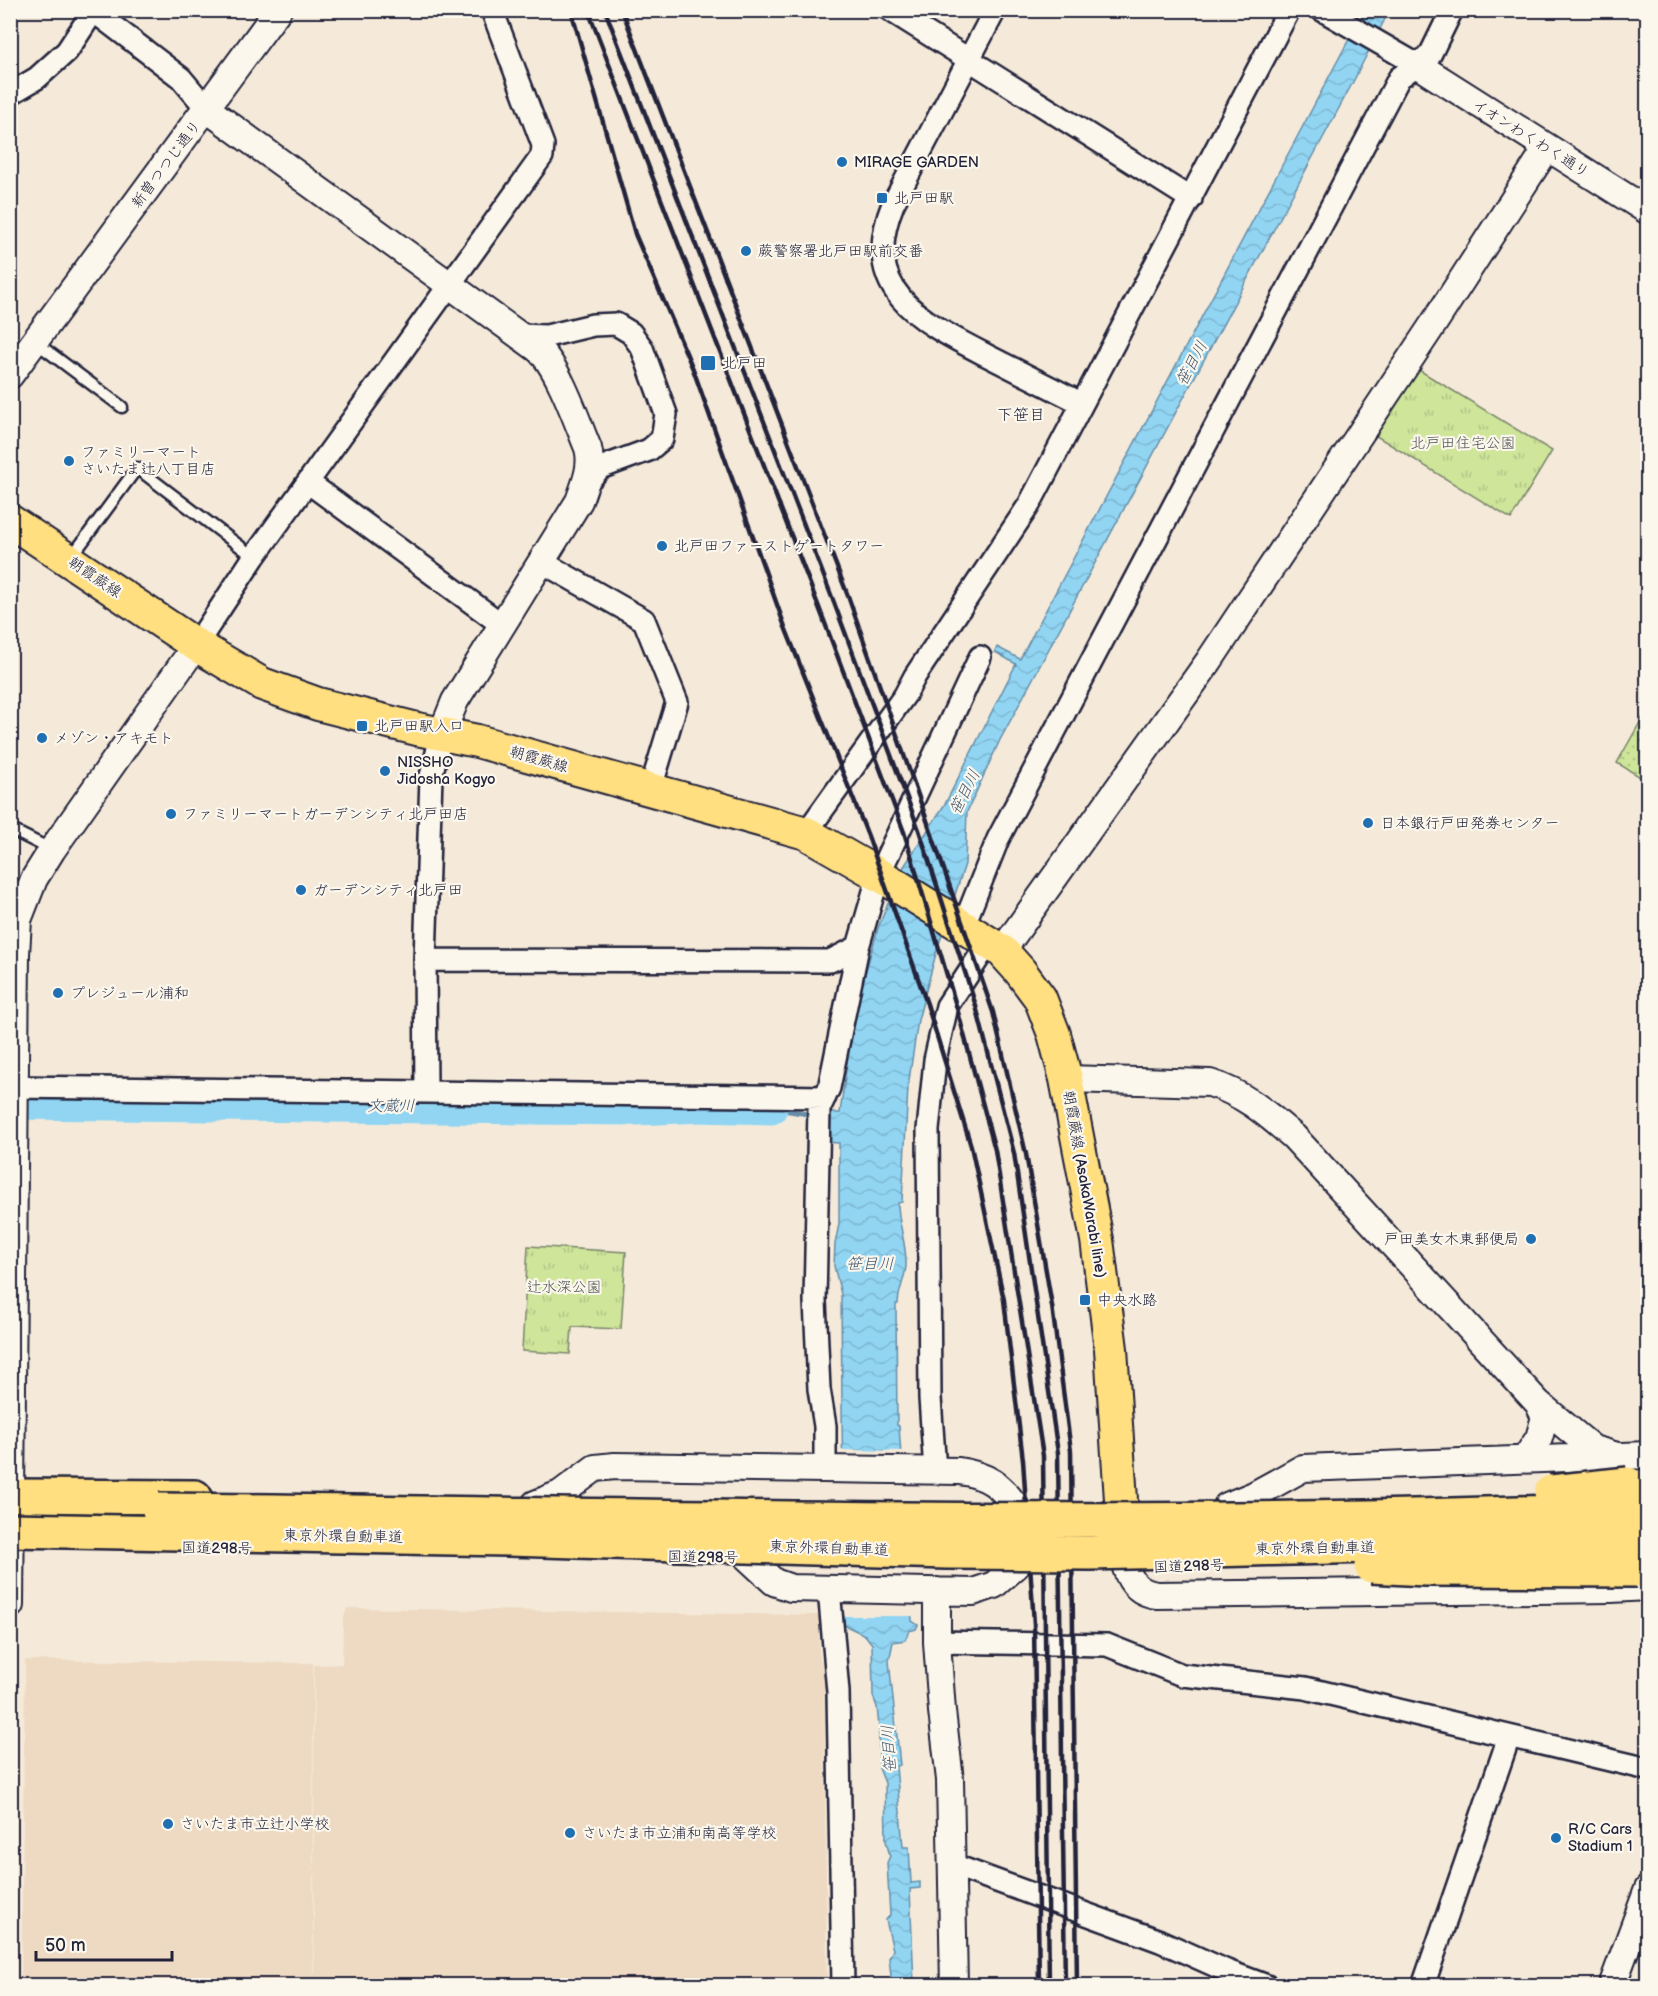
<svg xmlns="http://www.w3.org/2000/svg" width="1658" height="1996" font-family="'Balsamiq Sans','Klee One',sans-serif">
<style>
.built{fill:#eedac3}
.grass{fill:url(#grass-tufts);stroke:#78846a;stroke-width:1.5}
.garden{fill:url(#garden-dots);stroke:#78846a;stroke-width:1.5}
.water{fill:url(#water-waves);stroke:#658da9;stroke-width:1.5}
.pier{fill:#f5ead9}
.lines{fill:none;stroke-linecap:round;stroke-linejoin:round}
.stream{stroke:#658da9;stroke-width:5}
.river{stroke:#91d5f3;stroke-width:33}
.service-casing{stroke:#22223b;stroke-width:15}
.minor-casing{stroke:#22223b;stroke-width:26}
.tertiary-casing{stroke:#22223b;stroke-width:30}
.primary-casing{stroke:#22223b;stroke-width:36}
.trunk-casing{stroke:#22223b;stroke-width:38}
.service{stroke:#fbf7ec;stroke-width:10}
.minor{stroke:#fbf7ec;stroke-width:21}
.tertiary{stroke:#fbf7ec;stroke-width:26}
.primary{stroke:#ffdf80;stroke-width:32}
.trunk{stroke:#ffdf80;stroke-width:33}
.rail{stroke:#22223b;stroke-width:4.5}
.motorway-bridge-casing{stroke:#22223b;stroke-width:38;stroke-linecap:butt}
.motorway-bridge{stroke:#ffdf80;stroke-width:33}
.poi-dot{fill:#1f6fb2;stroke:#fbf7ec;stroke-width:2}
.labels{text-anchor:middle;stroke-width:4.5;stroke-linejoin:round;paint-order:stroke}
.street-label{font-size:15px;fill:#22223b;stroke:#fbf7ec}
.poi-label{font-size:15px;fill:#22223b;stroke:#fbf7ec;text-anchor:start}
.park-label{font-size:15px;fill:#4d5353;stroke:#fbf7ec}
.water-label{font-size:16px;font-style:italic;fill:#435872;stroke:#fbf7ec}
.neighbourhood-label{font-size:16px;fill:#22223b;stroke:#fbf7ec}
</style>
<defs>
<pattern id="grass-tufts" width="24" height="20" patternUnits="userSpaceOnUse" patternTransform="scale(1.5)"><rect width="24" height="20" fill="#cee59a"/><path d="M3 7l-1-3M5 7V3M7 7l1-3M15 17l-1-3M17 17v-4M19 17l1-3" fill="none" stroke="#b1c486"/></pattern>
<pattern id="garden-dots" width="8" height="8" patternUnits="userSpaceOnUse" patternTransform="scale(1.5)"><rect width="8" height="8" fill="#cee59a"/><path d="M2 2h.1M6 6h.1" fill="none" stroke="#b1c486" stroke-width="1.8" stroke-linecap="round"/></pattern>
<pattern id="water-waves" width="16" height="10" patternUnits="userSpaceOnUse" patternTransform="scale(1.5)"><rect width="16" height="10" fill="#91d5f3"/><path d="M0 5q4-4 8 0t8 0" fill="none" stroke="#7db7d1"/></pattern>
</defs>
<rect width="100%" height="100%" fill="#f5ead9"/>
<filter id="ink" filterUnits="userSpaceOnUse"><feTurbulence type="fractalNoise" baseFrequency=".0167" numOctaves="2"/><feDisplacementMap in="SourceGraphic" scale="12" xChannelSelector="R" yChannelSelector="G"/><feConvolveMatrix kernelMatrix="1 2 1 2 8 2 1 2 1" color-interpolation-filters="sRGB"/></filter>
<g filter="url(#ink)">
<path class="built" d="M347 1608 819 1615V1651L824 1681 827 1985H314V1665L342 1664 343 1620Z
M25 1660 313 1663V1985H21Z"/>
<path class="grass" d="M1414 367 1552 451 1511 519 1373 434Z
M528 1246 626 1252 621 1329 572 1327 570 1354 522 1351Z"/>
<path class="garden" d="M1647 710 1648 781H1647L1617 763Z"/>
<path class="water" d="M1364 11H1389L1353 82 1000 740 967 812 965 864 937 950 918 1020 908 1087 902 1202 898 1203C898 1225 907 1244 906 1266 905 1279 898 1291 898 1304H896L897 1425 899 1426 912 1621 918 1625 916 1629 909 1631 905 1640 893 1642 889 1661 900 1765 896 1766 903 1847H909L911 1883 920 1882V1888L910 1889 914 1985H892L889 1958 893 1950 886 1920 890 1915 887 1863 890 1856 886 1841 885 1783 879 1768V1727L877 1707 873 1696 872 1644 865 1635 844 1625 841 1294 834 1266 835 1244 839 1224V1143L824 1142 826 1113H840L850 1042 863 981 878 928 901 871 945 804 1016 664 995 652 997 647 1020 659Z"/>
<path class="pier" d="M838 1450 904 1451 915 1616H841Z"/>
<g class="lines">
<path class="stream" d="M771 1108 814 1115"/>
<path class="river" d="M10 1103 636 1109 702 1106 771 1108"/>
<g class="service-casing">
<path id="service" d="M34 341 122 407
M70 559 137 468 254 557
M10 829 52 850"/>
</g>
<g class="minor-casing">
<path id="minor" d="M92 10 181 78 207 109
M890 10 1191 199
M995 10 893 204C858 290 920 321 986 355 1018 371 1049 387 1081 403
M1322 10 1416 64
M10 94 37 78 67 51 94 10
M518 335 547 336 593 325 616 324 631 333 642 348 666 414 662 439 649 450 600 468 584 486
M309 483 501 624
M542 562 644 620 677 702 650 791
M196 645 254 557 542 156 543 145 492 10
M442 733 431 776 425 960 426 1092 825 1097
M806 833 905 695 915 676 1029 505 1289 10
M963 927 998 839 1399 78 1430 55 1452 10
M425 960 830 961 858 947
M10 1087 426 1092
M825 1469V1426L819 1389 815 1301 819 1109 829 1088 858 947 879 874 980 657
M935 1471 930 1398 928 1130 935 1060 947 1006 989 942
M829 1589 838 1692 843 1986
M937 1642 1107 1645 1182 1675 1305 1688 1648 1769
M953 1865 1160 1941 1227 1971 1267 1986
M1423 1986 1509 1737"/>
</g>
<g class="tertiary-casing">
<path id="tertiary" d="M1416 64 1648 211
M207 109 538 349C559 367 577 422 588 448 593 466 585 484 579 501L455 701 442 733
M10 375 278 10
M1002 951 1209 661 1434 323 1547 148
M1066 1079 1210 1083C1245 1094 1267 1114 1294 1137L1538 1403 1593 1449 1617 1456
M1525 1459 1539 1438 1545 1417 1538 1403
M535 1504 560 1494 595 1468 615 1466 959 1471C987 1475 1002 1485 1017 1509
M1227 1506 1254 1495 1303 1468 1648 1455
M748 1558 774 1582 791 1588 973 1592 994 1585 1016 1566
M1126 1568C1131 1584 1140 1593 1157 1595L1611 1589 1648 1587
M937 1591V1642L942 1711 950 1780 954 1986
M10 1605 16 954 18 920 34 879 52 850 196 645
M1612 1986 1648 1889"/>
</g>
<g class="primary-casing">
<path id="primary" d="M10 521 196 645 262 684 318 704 417 729 477 741 806 833 888 880 1002 951 1020 971 1040 998 1054 1034 1066 1079 1097 1240 1111 1349 1124 1545"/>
</g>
<g class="trunk-casing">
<path id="trunk" d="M10 1496 195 1497"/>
</g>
<use href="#service" class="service"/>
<use href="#minor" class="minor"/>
<use href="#tertiary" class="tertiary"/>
<use href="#primary" class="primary"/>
<use href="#trunk" class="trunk"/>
<path class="rail" d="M571 10 635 234 693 369 785 627 868 836 927 1004 971 1146 1004 1300 1023 1460 1034 1624 1039 1986
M588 10 820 610 904 832 958 1012 995 1150 1043 1456 1049 1986
M605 10 833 600 919 830 976 1006 1014 1153 1058 1453 1065 1986
M622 10 848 596 930 829 993 1012 1026 1154 1052 1306 1071 1451 1077 1986"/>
<g class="motorway-bridge-casing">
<path id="motorway-bridge" d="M1551 1492 1628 1484
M159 1510C655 1514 1152 1531 1648 1508
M10 1530 508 1539 947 1552 1091 1553 1648 1539
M1371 1566 1425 1569 1636 1570"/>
</g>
<use href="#motorway-bridge" class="motorway-bridge"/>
</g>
</g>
<g class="poi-dot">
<circle cx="842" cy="162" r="6"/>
<rect x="876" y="192" width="12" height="12" rx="3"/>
<circle cx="746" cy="251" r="6"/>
<rect x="700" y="355" width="16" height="16" rx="3"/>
<circle cx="69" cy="461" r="6"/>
<circle cx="662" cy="546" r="6"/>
<rect x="356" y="720" width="12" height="12" rx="3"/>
<circle cx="42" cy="738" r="6"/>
<circle cx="385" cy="771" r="6"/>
<circle cx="171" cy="814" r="6"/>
<circle cx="1368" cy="823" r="6"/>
<circle cx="301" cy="890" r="6"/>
<circle cx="58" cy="993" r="6"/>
<circle cx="1531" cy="1239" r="6"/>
<rect x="1079" y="1294" width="12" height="12" rx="3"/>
<circle cx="168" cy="1824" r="6"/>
<circle cx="570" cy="1833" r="6"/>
<circle cx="1556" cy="1838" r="6"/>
</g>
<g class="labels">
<g class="street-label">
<text transform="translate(1531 138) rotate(32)" y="5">イオンわくわく通り</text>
<text transform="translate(166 164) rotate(-53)" y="5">新曽つつじ通り</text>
<text transform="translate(95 577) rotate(34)" y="5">朝霞蕨線</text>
<text transform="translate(539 759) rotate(16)" y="5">朝霞蕨線</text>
<text transform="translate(1085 1184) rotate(80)" y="5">朝霞蕨線 (AsakaWarabi line)</text>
<text transform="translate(343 1536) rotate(1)" y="5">東京外環自動車道</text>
<text transform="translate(217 1548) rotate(1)" y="5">国道298号</text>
<text transform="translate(829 1548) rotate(2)" y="5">東京外環自動車道</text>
<text transform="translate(1315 1548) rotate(-1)" y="5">東京外環自動車道</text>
<text transform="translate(703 1557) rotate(1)" y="5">国道298号</text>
<text transform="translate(1189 1566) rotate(-2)" y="5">国道298号</text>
</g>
<g class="poi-label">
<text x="854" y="167">MIRAGE GARDEN</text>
<text x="894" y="203">北戸田駅</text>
<text x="758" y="256">蕨警察署北戸田駅前交番</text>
<text x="722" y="368">北戸田</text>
<text x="81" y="457">ファミリーマート<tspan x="81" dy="17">さいたま辻八丁目店</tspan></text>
<text x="674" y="551">北戸田ファーストゲートタワー</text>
<text x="374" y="731">北戸田駅入口</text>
<text x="54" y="743">メゾン・アキモト</text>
<text x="397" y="767">NISSHO<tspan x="397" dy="17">Jidosha Kogyo</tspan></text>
<text x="183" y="819">ファミリーマートガーデンシティ北戸田店</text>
<text x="1380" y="828">日本銀行戸田発券センター</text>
<text x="313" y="895">ガーデンシティ北戸田</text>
<text x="70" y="998">プレジュール浦和</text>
<text x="1519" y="1244" text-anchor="end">戸田美女木東郵便局</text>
<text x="1097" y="1305">中央水路</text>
<text x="180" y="1829">さいたま市立辻小学校</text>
<text x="1568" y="1834">R/C Cars<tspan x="1568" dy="17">Stadium 1</tspan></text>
<text x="582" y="1838">さいたま市立浦和南高等学校</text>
</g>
<g class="park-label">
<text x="1463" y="448">北戸田住宅公園</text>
<text x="564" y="1292">辻水深公園</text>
</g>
<g class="water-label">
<text transform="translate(1191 363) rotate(-62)" y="6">笹目川</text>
<text transform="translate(964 792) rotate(-63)" y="6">笹目川</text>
<text x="391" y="1111">文蔵川</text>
<text x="870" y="1269">笹目川</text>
<text transform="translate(888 1749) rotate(-94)" y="6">笹目川</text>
</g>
<g class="neighbourhood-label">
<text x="1021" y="420">下笹目</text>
</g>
</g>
<rect width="1658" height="1996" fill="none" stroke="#fbf7ec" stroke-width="36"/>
<rect x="18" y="18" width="1622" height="1960" fill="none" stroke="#22223b" stroke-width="2" filter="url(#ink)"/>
<path d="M36 1951v9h136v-9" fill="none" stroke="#22223b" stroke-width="3"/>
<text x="45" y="1951" font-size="18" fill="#22223b" stroke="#fbf7ec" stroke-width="4.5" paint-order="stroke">50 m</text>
</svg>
